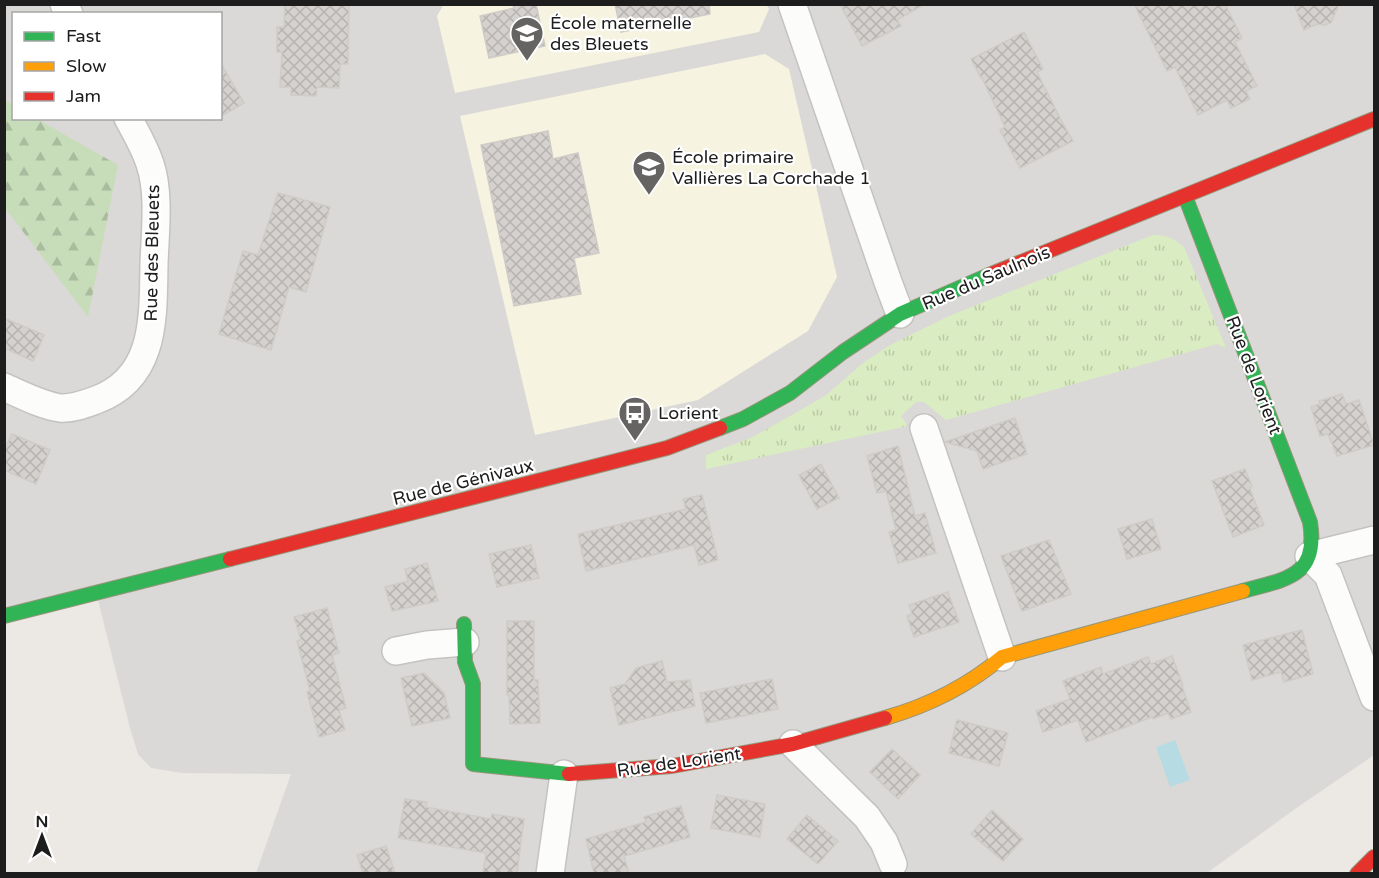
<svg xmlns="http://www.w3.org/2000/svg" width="1379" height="878" font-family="'Varela Round',sans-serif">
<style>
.residential{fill:#dbd9d7;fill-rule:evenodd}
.education{fill:#f6f4e0}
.grass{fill:url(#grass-tufts)}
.forest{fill:url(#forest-firs)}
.parking{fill:#dad9d7}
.water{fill:#b6dbe2}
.building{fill:url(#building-cross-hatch);stroke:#cfcbc7;stroke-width:1.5}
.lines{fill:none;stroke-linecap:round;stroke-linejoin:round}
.street-casing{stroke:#c4c3c1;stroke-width:30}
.fast-casing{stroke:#96967c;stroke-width:16}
.slow-casing{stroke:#96967c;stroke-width:16}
.jam-casing{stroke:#96967c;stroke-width:16}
.street{stroke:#fcfcfb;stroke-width:27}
.fast{stroke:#30b455;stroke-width:14}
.slow{stroke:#ff9f0a;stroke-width:14}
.jam{stroke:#e5322d;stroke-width:14}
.labels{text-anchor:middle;stroke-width:4.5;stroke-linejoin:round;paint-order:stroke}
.poi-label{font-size:18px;fill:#1d1d1d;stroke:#fff;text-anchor:start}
.street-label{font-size:18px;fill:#1d1d1d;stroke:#fff}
</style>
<defs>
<pattern id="grass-tufts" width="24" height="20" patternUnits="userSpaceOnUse" patternTransform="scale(1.5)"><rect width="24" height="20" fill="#daecc1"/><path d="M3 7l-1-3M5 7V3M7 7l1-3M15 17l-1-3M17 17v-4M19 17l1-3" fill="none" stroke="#bbcaa5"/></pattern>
<pattern id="forest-firs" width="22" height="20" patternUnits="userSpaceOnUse" patternTransform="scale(1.5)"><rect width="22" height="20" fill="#c7dcb8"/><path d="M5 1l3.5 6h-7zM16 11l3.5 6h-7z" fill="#aabc9e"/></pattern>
<pattern id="building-cross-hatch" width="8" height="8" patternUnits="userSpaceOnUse" patternTransform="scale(1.5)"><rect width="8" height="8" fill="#d4d1ce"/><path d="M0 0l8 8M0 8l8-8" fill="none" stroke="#b6b3b0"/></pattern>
</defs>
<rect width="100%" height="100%" fill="#ece9e5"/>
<path class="residential" d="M4 5H1374V755L1295 809 1207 873H256L291 774 182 773 151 768 138 754 130 728 98 600 5 622ZM14 14H220V118H14Z"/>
<path class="education" d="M444 4H766L769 9 759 32 455 93 437 16Z
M765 54 789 69 837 277 808 331 698 400 535 435 460 116Z"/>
<path class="grass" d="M1153 235C1166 235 1175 239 1184 247L1226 348 1217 344 946 420 924 402H916L901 416 908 426 706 469V455L753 437 825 396 863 363 890 345 949 316Z"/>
<path class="forest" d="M5 100 13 105 14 118 37 119 118 165 88 317 5 208Z"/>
<path class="parking" d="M142 4H254V5L221 24 220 14 137 13Z
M173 119H214L185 141Z
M420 321 425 341 442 337 447 357 417 364 432 423 292 456 279 395 274 414 170 398 173 378 203 360 207 342 287 354 284 373 318 365 313 345Z"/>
<path class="water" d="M1175 740 1190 780 1170 787 1156 747Z"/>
<path class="building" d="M285 4H349L348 64H340L339 88 317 87 316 96 291 95V87H280L282 52H277V27H284Z
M513 4H536L545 46 489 58 480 16 514 8Z
M615 4H709L710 14 621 32Z
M840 4H925L897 20 901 26 862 46Z
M1134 4H1225L1242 38 1235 42 1257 86 1246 91 1250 99 1231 108 1227 100 1198 115 1175 67 1167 71Z
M1294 4H1339L1331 23 1324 25 1317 24 1304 30Z
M1024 32 1043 69 1037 72 1062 122 1073 141 1020 168 1000 130 1005 127 982 78H981L971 59Z
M220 62 244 103 220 117Z
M548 131 553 159 578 153 599 253 574 258 581 294 514 306 481 145Z
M278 193 330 207 306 292 289 287 271 350 219 334 243 251 258 255Z
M4 318 44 335 33 361 4 348Z
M1342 394 1346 404 1359 400 1374 445 1337 456 1328 434 1320 436 1311 407 1320 404 1319 401Z
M1015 418 1027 454 983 469 977 451 945 442Z
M12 434 50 450 36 484 4 470V450Z
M898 446 915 516 925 513 936 553 898 563 889 532 896 530 886 491 877 493 867 456Z
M821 464 839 498 817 509 799 475Z
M1245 469 1252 486 1250 489 1264 525 1233 537 1212 481Z
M702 495 718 560 699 565 694 545 586 571 578 534 686 509 683 499Z
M1152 519 1161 549 1127 559 1118 529Z
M1049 540 1071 594 1022 611 1001 556Z
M531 545 539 578 497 587 489 554Z
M427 563 438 601 392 611 385 587 408 581 405 569Z
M948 592 959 622 914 637 907 616 912 614 909 605Z
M327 608 339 653 332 655 346 708 339 710 345 730 319 737 307 692 310 691 297 641 301 640 294 617Z
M507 621H534V680H538L540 723 510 724 509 695H507Z
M1302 630 1313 674 1284 682 1281 672 1252 680 1243 645Z
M1172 656 1183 685 1182 686 1191 712 1171 719 1168 713 1153 719 1152 717 1086 742 1078 720 1043 732 1036 711 1070 699 1063 681 1101 667 1103 674 1148 657 1151 664Z
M662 661 667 682 690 680 695 706 619 725 610 688 625 684 636 668Z
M424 673 444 693 450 718 412 726 401 678Z
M772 679 778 709 706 723 700 693Z
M957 720 1008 733 999 766 949 753Z
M892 749 920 775 898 799 870 772Z
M717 795 765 804 760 837 711 828Z
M405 799 427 802 426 807 491 819 492 814 524 819 517 873H483L486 853 398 838Z
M681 806 690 837 624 856 629 873H594L586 839 646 822 644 817Z
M992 810 1023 839 1003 861 971 834Z
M807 815 838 841 818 864 787 839Z
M386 846 395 873H363L357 855Z"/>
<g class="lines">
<g class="street-casing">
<path id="street" d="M64 4 69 14
M792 4 888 282 900 314
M4 387C22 395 41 405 60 408 72 409 85 404 96 400 156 378 153 318 154 264 155 233 160 193 150 164 145 148 136 133 128 118
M924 428 1002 657
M1309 556 1328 575 1374 697
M1309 556 1374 540
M396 651 427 645 465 642
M793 744 867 817 884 842 893 864
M550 874 564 774"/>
</g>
<g class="fast-casing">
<path id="fast" d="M1185 196 1310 522C1319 577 1286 579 1243 591
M720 428 743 419 790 393 843 352 900 314 989 275
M4 616 230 559
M464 624 465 662 473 684V764L569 774"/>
</g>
<g class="slow-casing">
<path id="slow" d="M885 718C927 706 969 685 1002 657L1243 591"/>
</g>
<g class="jam-casing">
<path id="jam" d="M989 275 1374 119
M230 559 667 448 720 428
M569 774 672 766 793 744 885 718
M1357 874 1374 857"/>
</g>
<use href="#street" class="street"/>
<use href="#fast" class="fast"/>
<use href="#slow" class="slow"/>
<use href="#jam" class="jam"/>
</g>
<defs>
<g id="school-pin" transform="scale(1.725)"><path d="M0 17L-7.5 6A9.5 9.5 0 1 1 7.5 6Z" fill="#656463" stroke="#fff"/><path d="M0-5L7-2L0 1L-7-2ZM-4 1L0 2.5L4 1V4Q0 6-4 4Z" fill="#fff"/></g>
<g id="bus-pin" transform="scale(1.725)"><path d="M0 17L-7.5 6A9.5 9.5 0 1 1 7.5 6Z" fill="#656463" stroke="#fff"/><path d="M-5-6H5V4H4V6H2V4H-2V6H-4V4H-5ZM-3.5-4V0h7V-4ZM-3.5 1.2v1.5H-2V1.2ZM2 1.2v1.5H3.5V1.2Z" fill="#fff"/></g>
</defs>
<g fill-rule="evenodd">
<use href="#school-pin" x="527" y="33"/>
<use href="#school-pin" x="649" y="167"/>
<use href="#bus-pin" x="635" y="413"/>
</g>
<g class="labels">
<g class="poi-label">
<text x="550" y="29">École maternelle<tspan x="550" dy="21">des Bleuets</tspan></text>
<text x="672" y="163">École primaire<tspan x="672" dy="21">Vallières La Corchade 1</tspan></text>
<text x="658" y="419">Lorient</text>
</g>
<g class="street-label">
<text transform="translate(152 253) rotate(-89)" y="6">Rue des Bleuets</text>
<text transform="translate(986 278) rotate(-23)" y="6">Rue du Saulnois</text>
<text transform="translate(1254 375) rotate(69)" y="6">Rue de Lorient</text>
<text transform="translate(463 482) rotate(-14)" y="6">Rue de Génivaux</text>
<text transform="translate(679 762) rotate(-8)" y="6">Rue de Lorient</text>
</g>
</g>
<rect width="1379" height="878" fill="none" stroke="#1d1d1d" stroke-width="12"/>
<rect x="12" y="12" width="210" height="108" fill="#ffffff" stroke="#a5a5a5" stroke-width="1.5"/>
<rect x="24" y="32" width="30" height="9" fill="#30b455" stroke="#a5a5a5" stroke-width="1.5"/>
<text x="66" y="42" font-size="18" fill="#1d1d1d">Fast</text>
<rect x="24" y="62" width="30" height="9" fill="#ff9f0a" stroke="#a5a5a5" stroke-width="1.5"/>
<text x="66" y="72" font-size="18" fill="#1d1d1d">Slow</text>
<rect x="24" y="92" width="30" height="9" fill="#e5322d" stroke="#a5a5a5" stroke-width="1.5"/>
<text x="66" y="102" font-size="18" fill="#1d1d1d">Jam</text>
<g transform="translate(42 836)" stroke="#ffffff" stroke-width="4.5" paint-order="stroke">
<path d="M0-4.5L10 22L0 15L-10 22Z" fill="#1d1d1d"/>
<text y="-9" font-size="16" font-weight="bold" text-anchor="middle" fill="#1d1d1d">N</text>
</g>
</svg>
